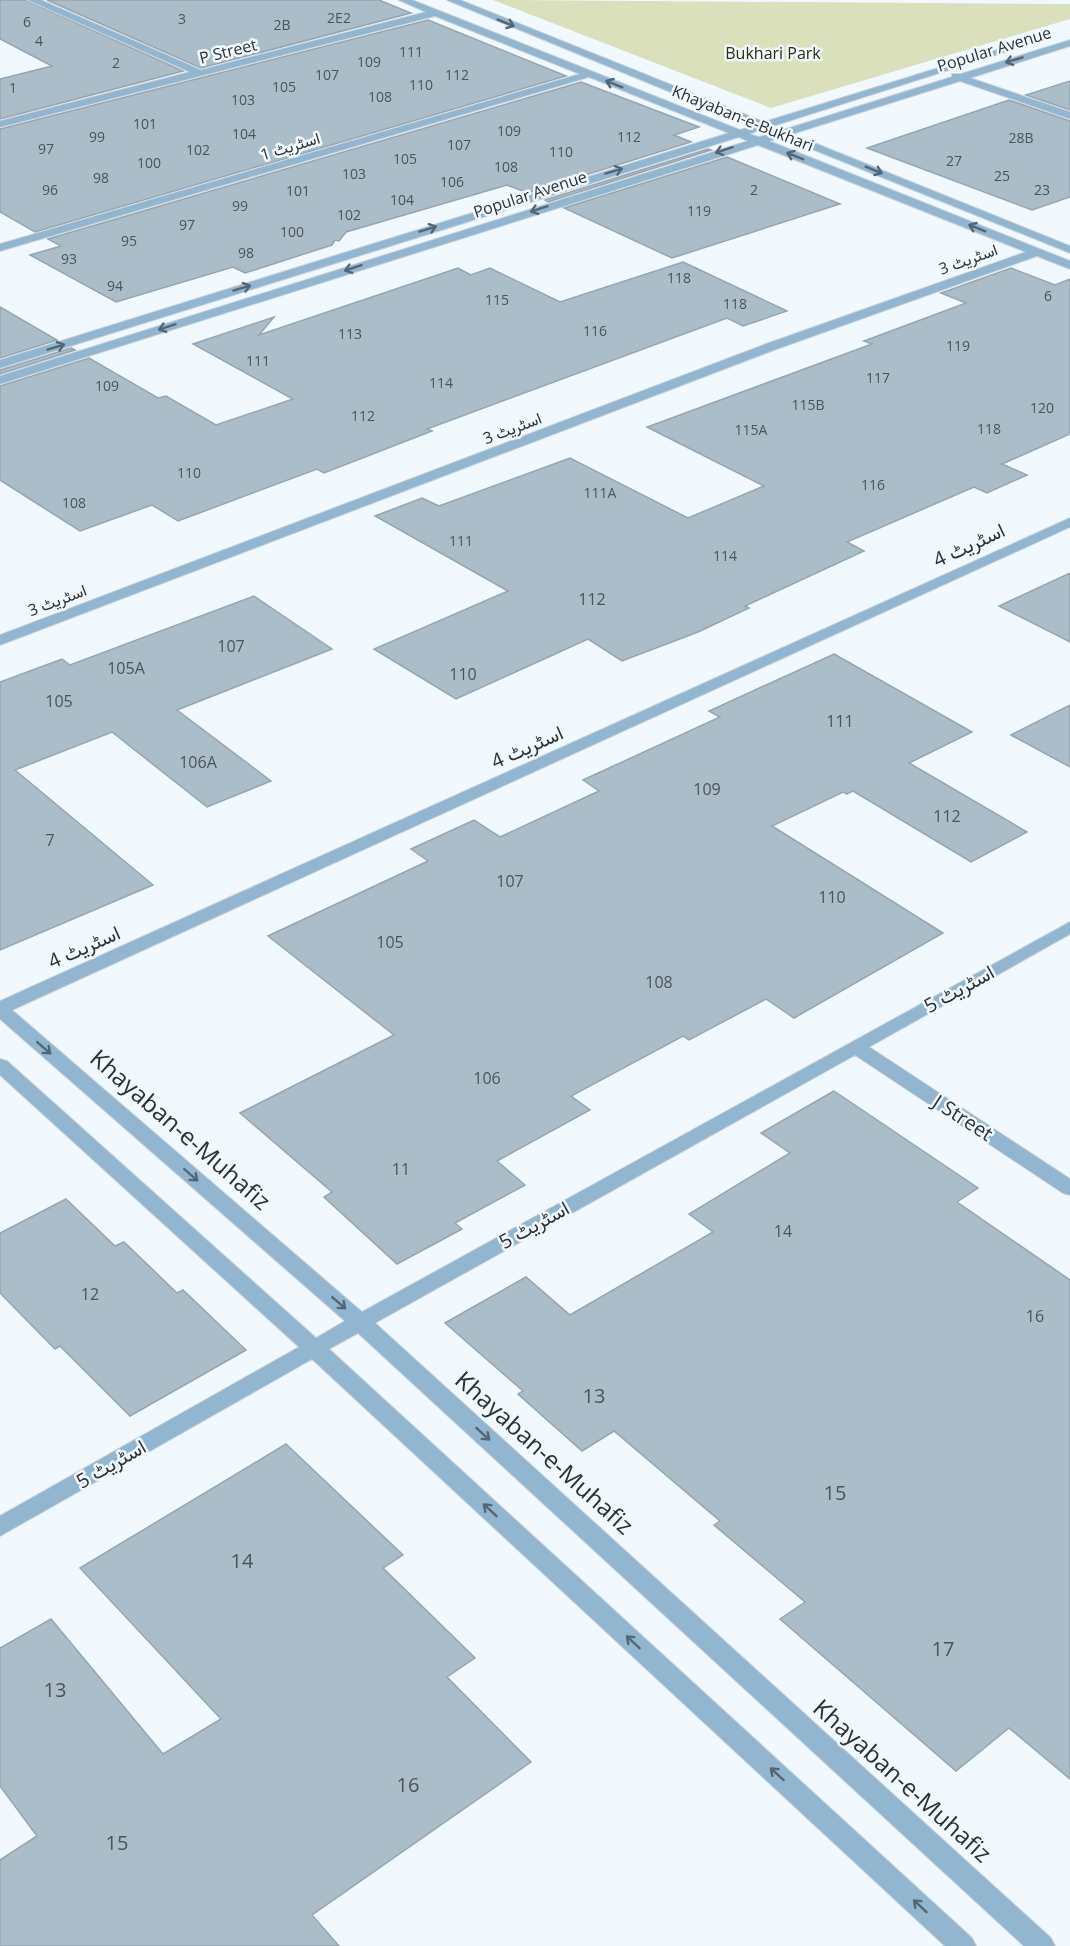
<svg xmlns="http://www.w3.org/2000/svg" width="1070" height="1946" font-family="'Open Sans',Vazirmatn,sans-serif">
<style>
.green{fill:#dadfbc}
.building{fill:#acbdca;stroke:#95a5b2;stroke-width:1.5}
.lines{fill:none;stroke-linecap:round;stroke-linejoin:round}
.minor-casing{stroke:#cdd4da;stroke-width:2}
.minor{fill:#92b5d0;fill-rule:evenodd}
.oneway{stroke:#546674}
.labels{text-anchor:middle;stroke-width:5;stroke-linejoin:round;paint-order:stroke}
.far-number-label{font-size:14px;fill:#4a545b}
.far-street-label{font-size:16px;fill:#2a3136;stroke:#f1f8fe}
.far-park-label{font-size:16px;fill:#2a2d09;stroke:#f1f8fe}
.number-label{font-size:16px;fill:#4a545b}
.street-label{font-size:20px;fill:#2a3136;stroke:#f1f8fe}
.near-number-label{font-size:20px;fill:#4a545b}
.near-street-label{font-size:24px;fill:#2a3136;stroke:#f1f8fe}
</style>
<rect width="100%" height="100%" fill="#f1f8fe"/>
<path class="green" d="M493 0 1070 4V19L771 108Z"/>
<path class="building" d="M0 0H26L183 71 0 119V79L52 66 0 39Z
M47 0H379L411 13 201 68Z
M428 20 566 76 35 232 0 212V129Z
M1070 81V110L1026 95Z
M581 82 699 127 674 135 691 142 528 193 507 185 346 232 339 241 335 240 332 245 245 273 233 267 116 302 30 255 61 246 48 239Z
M1009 100 1070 121V197L1032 210 867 148Z
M708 149 711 150 548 202 545 200Z
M727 157 840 204 672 258 564 208Z
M683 262 787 311 743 326 727 318 427 429 432 431 324 473 317 469 178 521 152 505 80 531 0 480V386L89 358 158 398 166 396 216 425 293 399 193 344 274 317 259 335 458 268 471 275 490 268 560 302Z
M1011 268 1055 285 1070 279V434L1002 464 1027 475 987 493 974 487 847 542 864 551 745 606 749 608 698 632 622 661 588 639 456 699 374 649 508 591 375 516 422 498 439 506 570 458 688 518 764 486 647 427 872 344 864 341 966 303 941 293Z
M0 307 57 340 0 358Z
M71 348 75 350 0 374V370Z
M1070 573V642L999 606Z
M254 596 332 649 177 710 271 781 207 807 112 732 15 770 153 885 0 950V682L62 659 70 665Z
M834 654 972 732 909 763 1027 832 971 862 853 791 847 794 843 792 772 826 943 933 794 1018 766 999 689 1040 683 1036 571 1096 590 1110 497 1161 525 1185 455 1223 462 1229 397 1264 324 1197 332 1192 240 1113 394 1035 268 936 428 861 411 849 474 820 500 837 599 791 583 780 720 717 709 711Z
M1070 705V767L1011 735Z
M834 1091 978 1188 957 1202 1070 1280V1779L1009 1728 956 1771 780 1619 805 1602 714 1525 720 1521 614 1431 582 1451 518 1394 523 1391 445 1323 526 1277 570 1315 713 1232 689 1214 790 1153 761 1133Z
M66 1199 115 1246 124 1242 177 1293 183 1290 246 1350 130 1416 60 1346 55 1349 0 1293V1233Z
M286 1444 403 1555 383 1568 475 1658 447 1677 531 1762 312 1915 339 1946H0V1860L37 1836 0 1786V1648L51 1619 163 1754 221 1719 80 1568Z"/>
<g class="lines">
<g class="minor-casing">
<path id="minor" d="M28 0H41L201 70 426 12 399 0H412L740 130 753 126 447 0H460L764 122 1032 39 1040 41 773 126 783 130 952 77V74H961L1070 40V46L970 78 1070 112V119L960 81 792 134 1070 246V253L782 137 769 141 1070 261V269L1037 256 774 350 0 645V635L766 344 1026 252 758 145 0 384V376L748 141 739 137 0 368V360L729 133 589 77 0 251V244L580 74 435 16 0 127V121L190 72ZM763 129 772 133 759 137 749 134Z
M1070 518V527L12 1010 362 1312 1070 922V934L869 1047 1070 1179V1195L1063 1193 855 1055 375 1323 1051 1938 1055 1946H1024L358 1333 329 1349 972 1938 976 1946H945L312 1359 0 1536V1516L299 1347 0 1075V1059L7 1061 316 1338 345 1321 0 1019V1001Z"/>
</g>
<use href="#minor" class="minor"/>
</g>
<defs><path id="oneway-shaft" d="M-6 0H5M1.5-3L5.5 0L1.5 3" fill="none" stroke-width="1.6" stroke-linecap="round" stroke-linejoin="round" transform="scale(1.5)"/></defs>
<g class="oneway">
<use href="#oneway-shaft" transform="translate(506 23) rotate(22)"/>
<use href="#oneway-shaft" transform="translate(1014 60) rotate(163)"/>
<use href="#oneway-shaft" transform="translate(614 84) rotate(-158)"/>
<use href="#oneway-shaft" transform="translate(724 150) rotate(162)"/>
<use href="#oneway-shaft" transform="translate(795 156) rotate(-158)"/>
<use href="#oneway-shaft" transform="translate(874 170) rotate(22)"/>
<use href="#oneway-shaft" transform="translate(614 171) rotate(-17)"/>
<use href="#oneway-shaft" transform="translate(539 209) rotate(162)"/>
<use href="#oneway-shaft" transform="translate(977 228) rotate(-158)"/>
<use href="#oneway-shaft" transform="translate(428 229) rotate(-17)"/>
<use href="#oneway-shaft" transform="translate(353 268) rotate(162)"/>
<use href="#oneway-shaft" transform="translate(242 288) rotate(-17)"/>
<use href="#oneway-shaft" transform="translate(167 327) rotate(162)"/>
<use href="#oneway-shaft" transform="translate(56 347) rotate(-17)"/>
<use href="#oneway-shaft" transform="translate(44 1048) rotate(41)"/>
<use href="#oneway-shaft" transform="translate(191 1175) rotate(41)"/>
<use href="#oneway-shaft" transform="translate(339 1303) rotate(41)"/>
<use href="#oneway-shaft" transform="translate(483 1434) rotate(42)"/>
<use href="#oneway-shaft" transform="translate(490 1510) rotate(-137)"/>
<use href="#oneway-shaft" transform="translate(633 1642) rotate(-137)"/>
<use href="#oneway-shaft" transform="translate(777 1774) rotate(-137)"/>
<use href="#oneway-shaft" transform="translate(920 1906) rotate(-137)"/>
</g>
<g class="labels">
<g class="far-number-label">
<text x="339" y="23">2E2</text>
<text x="182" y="24">3</text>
<text x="27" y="27">6</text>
<text x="282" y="30">2B</text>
<text x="39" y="46">4</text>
<text x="411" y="57">111</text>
<text x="369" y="67">109</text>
<text x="116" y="68">2</text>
<text x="327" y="80">107</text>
<text x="457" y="80">112</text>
<text x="421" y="90">110</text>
<text x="284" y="92">105</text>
<text x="13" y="93">1</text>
<text x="380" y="102">108</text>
<text x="243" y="105">103</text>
<text x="145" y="129">101</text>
<text x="509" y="136">109</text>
<text x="244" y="139">104</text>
<text x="97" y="142">99</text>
<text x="629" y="142">112</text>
<text x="1021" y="143">28B</text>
<text x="459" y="150">107</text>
<text x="46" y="154">97</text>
<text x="198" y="155">102</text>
<text x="561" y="157">110</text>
<text x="405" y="164">105</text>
<text x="954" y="166">27</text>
<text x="149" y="168">100</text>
<text x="506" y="172">108</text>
<text x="354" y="179">103</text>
<text x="1002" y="181">25</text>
<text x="101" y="183">98</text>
<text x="452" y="187">106</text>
<text x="50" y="195">96</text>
<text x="754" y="195">2</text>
<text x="1042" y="195">23</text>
<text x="298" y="196">101</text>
<text x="402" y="205">104</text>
<text x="240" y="211">99</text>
<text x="699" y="216">119</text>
<text x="349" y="220">102</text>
<text x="187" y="230">97</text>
<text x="292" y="237">100</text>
<text x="129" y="246">95</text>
<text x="246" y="258">98</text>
<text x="69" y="264">93</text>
<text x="679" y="283">118</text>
<text x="115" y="291">94</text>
<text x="1048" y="301">6</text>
<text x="497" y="305">115</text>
<text x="735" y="309">118</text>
<text x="595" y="336">116</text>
<text x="350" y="339">113</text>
<text x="958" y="351">119</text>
<text x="258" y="366">111</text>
<text x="878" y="383">117</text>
<text x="441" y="388">114</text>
<text x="107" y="391">109</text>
<text x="808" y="410">115B</text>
<text x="1042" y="413">120</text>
<text x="363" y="421">112</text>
<text x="989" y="434">118</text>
<text x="751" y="435">115A</text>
<text x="189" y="478">110</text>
<text x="873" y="490">116</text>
<text x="600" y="498">111A</text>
<text x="74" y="508">108</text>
<text x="461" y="546">111</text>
<text x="725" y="561">114</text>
</g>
<g class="far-street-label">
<text transform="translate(994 49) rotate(-17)" y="6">Popular Avenue</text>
<text transform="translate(228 51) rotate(-14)" y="6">P Street</text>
<text transform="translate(743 118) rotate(22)" y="6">Khayaban-e-Bukhari</text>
<text transform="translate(290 146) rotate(-17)" y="6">اسٹریٹ 1</text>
<text transform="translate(530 194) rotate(-18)" y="6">Popular Avenue</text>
<text transform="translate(968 259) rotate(-20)" y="6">اسٹریٹ 3</text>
<text transform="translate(512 428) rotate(-21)" y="6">اسٹریٹ 3</text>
<text transform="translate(57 600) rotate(-21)" y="6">اسٹریٹ 3</text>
</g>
<g class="far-park-label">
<text x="773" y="59">Bukhari Park</text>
</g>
<g class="number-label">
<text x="592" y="605">112</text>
<text x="231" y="652">107</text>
<text x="126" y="674">105A</text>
<text x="463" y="680">110</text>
<text x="59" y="707">105</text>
<text x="840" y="727">111</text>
<text x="198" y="768">106A</text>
<text x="707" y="795">109</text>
<text x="947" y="822">112</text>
<text x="50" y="846">7</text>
<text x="510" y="887">107</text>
<text x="832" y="903">110</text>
<text x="390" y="948">105</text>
<text x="659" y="988">108</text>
<text x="487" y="1084">106</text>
<text x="401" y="1175">11</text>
<text x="783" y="1237">14</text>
<text x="90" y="1300">12</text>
<text x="1035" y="1322">16</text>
</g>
<g class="street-label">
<text transform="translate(969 545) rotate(-25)" y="7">اسٹریٹ 4</text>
<text transform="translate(527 747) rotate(-24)" y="7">اسٹریٹ 4</text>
<text transform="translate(84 947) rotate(-24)" y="7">اسٹریٹ 4</text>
<text transform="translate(959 989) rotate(-29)" y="7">اسٹریٹ 5</text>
<text transform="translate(963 1118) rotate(33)" y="7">J Street</text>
<text transform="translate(534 1225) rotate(-29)" y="7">اسٹریٹ 5</text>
<text transform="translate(111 1464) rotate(-30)" y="7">اسٹریٹ 5</text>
</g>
<g class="near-number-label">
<text x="594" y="1403">13</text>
<text x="835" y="1500">15</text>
<text x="242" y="1568">14</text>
<text x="943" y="1656">17</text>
<text x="55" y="1697">13</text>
<text x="408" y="1792">16</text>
<text x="117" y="1850">15</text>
</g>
<g class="near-street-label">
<text transform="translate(180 1130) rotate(41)" y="8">Khayaban-e-Muhafiz</text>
<text transform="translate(544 1453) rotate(42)" y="8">Khayaban-e-Muhafiz</text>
<text transform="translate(902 1781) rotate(42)" y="8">Khayaban-e-Muhafiz</text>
</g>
</g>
</svg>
